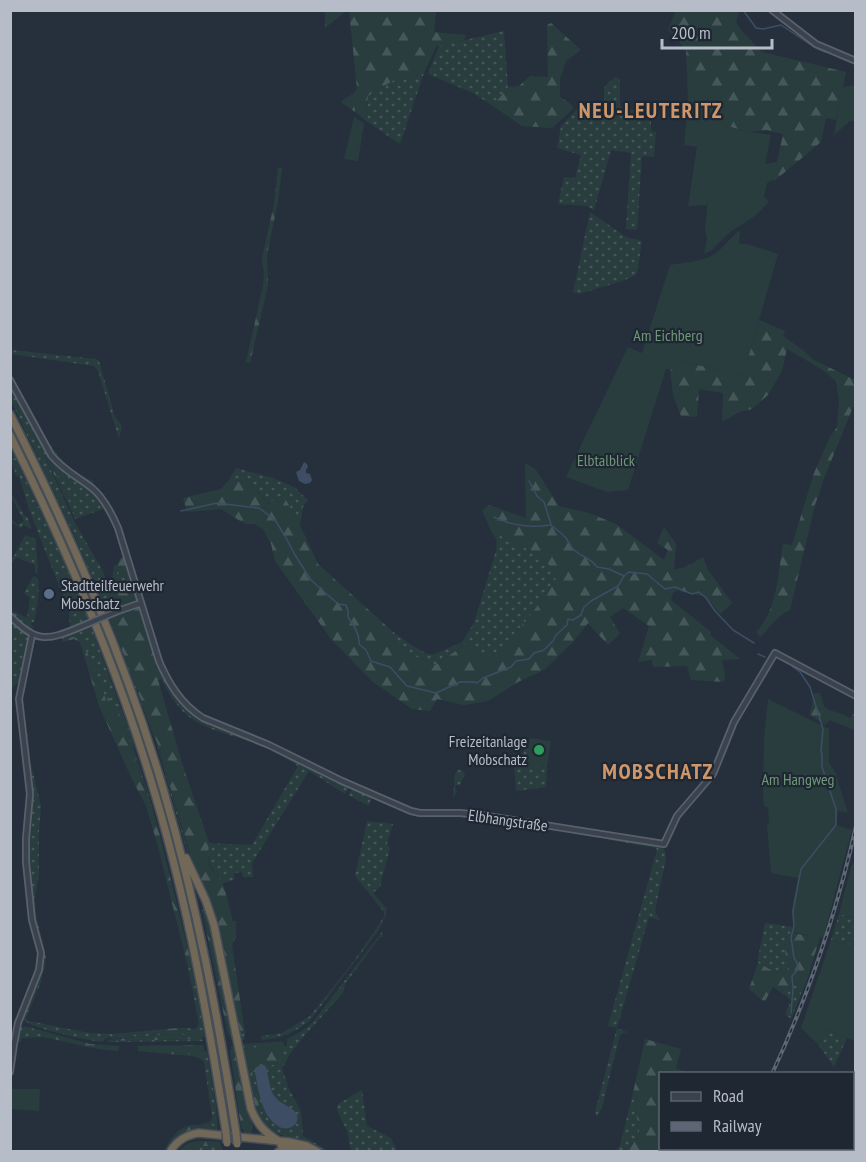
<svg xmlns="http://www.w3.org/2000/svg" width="866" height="1162" font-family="'PT Sans Narrow',sans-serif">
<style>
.grass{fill:url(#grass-dots)}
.forest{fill:url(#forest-firs)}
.garden{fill:#293d3f}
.water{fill:#3d4d64}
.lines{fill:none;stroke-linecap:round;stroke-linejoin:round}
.stream{stroke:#3d4d64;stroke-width:1.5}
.tertiary-casing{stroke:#58606b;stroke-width:8}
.motorway-casing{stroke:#454d58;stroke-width:10}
.tertiary{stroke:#3a424d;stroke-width:4.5}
.motorway{stroke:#726857;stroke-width:7}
.rail-casing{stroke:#5c6674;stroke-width:4}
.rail{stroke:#1f2732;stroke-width:1.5;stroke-dasharray:4.5;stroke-linecap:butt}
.tertiary-bridge-casing{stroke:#58606b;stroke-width:8;stroke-linecap:butt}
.motorway-bridge-casing{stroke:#454d58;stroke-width:10;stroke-linecap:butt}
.tertiary-bridge{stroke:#3a424d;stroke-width:4.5}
.motorway-bridge{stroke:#726857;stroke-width:7}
.service-dot{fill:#5c6f8a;stroke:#1f2732;stroke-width:2}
.leisure-dot{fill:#2e9e5b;stroke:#1f2732;stroke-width:2}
.labels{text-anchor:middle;stroke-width:4.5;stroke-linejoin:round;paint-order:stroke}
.park-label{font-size:16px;fill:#6f9778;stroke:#1f2732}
.poi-label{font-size:16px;fill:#b6bdc8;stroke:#1f2732;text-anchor:start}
.street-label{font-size:16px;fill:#b6bdc8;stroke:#1f2732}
.district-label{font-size:22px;font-weight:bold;letter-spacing:1.5px;fill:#ce976b;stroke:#1f2732}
</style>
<defs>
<pattern id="grass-dots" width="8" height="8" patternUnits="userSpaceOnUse" patternTransform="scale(1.5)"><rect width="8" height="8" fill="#293d3f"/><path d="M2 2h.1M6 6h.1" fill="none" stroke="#465759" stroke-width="1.8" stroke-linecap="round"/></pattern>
<pattern id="forest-firs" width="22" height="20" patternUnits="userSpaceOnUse" patternTransform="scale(1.5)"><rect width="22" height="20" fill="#293d3f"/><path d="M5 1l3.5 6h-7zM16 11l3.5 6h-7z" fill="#465759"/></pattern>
</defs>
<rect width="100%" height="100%" fill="#26303d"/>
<path class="grass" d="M504 31 508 87 493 106 473 93 428 74 439 46Z
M424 73 400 144 366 121 368 96 394 80Z
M615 77 620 79V107L638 111 637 120 651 121V131L656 132 654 157 642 156 637 230 626 229 631 153 611 150 594 210 587 206 558 204 564 177 575 178 581 155 557 148 561 126 583 103V120L604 117V87Z
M590 212 626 237 642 241 637 274 625 280 579 294 573 292Z
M11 350 96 359 99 361 115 417 122 426 119 439 98 371 94 366 11 354Z
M10 372C29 406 53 470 94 481L91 486 65 467 53 454 11 376Z
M10 384 44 448 55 464 67 474 89 488 106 508 75 519 73 514 74 513 49 458H46L43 453 75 523 100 566 110 587H111L119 608 107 613 73 533 11 401Z
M10 447 60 552 89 621 70 629 69 611 30 512 19 476 17 477 11 462Z
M236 468 273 478 294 487 308 500 303 507 300 525 286 500 271 504 244 481 229 480Z
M10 491 25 516H27L32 529 23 525 21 528 11 522V519L18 525 24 521 11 496Z
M491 531 536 553 554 570 556 581 526 621 495 654 482 659 465 644 435 665 396 648 392 631 413 646 427 654H435L462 642 474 623 496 551 497 540Z
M25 535 36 539 38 574 35 572V565L16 557 13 562 11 561V563V558L14 556Z
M118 567 121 568 126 579 132 578 133 581 117 590 115 585Z
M34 576 38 579C40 593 37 608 34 622H32L31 625 33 626 32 630C23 627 17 619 11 612L10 609 27 618 30 598 24 593 32 578Z
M109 618H110L158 745 190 857 216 922 240 1031 242 1034H245L244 1040H241L219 936 190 863 157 745Z
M10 619 26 634 29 640 21 681 11 688Z
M91 626 134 744 133 746 149 796 148 797 123 720 107 701 106 702 104 693 85 650 82 643 74 637 62 639 63 636Z
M164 678 187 708 246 738 263 743 313 771H318L347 785 348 789 345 794 309 771 252 863 253 877H243L242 872 234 873V880L223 883C211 866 206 866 209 843L252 845 298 766C285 758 272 749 258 744 236 736 211 732 192 719 178 710 169 693 161 679Z
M22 690 31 764 41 806 39 832V874L35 897 36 915 46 957 45 965 41 982 26 1018 29 1021 89 1033 113 1034 114 1037 176 1030 186 1031 187 1028 195 1029 199 1024 188 967 192 966 205 1037H202L203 1041 108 1042V1040L110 1041 198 1039 197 1033 189 1035 169 1034 112 1039 111 1037 106 1038 102 1042C86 1040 32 1029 22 1019L42 967 43 958 39 940 41 939 39 935H38L34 919 28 862 27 838 31 805 21 698Z
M529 745 527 764 547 767 546 787 516 791 514 762Z
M458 770H462L465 774 459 787V785H456L455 790 457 791 453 798 455 774Z
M353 788 372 796 369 806 348 795Z
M367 821 393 824 387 844 390 848 380 887 373 893 387 909 385 917 378 931 311 1019C297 1032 282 1038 262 1040L261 1036 282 1033 310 1016 354 961 384 917V912L355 876Z
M610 838 661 846 665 851 666 859 655 910 656 914 660 920 649 917 617 1028 627 1032 620 1035 602 1107 597 1117 595 1112 617 1028 608 1026 657 850 656 848 609 840Z
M839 914 855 918V946L831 940Z
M765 923 793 927 796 933H790C779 949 788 954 789 970 778 976 768 968 758 963V958Z
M382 932 383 937H380L345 984 343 993 305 1035 290 1054 282 1069 290 1091 301 1111 303 1136 329 1151C320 1151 311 1144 301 1141V1139L299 1138V1140C283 1136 270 1133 260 1119L261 1118 254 1086 250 1063 263 1061 271 1065 282 1049 281 1045 242 1049V1044L276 1042 282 1041 285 1046H287V1039L304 1030 313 1022Z
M796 982 800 984 801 995 791 1019 785 1014 791 1001 786 996 792 984Z
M24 1026 43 1031 42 1037 22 1038 19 1042H16L19 1029Z
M827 1030 847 1038 834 1067 818 1044Z
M207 1051 216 1106 218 1133 199 1131 167 1152C180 1128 193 1129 217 1130L206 1123 211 1121 212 1116 204 1062C199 1055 188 1056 180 1055L183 1053 204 1054V1052Z
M362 1090 367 1126 391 1138 397 1151H351L347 1131 337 1110 338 1104Z
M633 1093 640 1136 624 1151 615 1152 620 1145Z
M207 1145 221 1146 223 1151 186 1152 194 1146Z"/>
<path class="forest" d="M325 11V10L346 11 325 28Z
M349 11H436L434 32 466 35 464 40 436 47 424 73 394 80 368 96 367 104 356 101 355 112 341 102C347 96 353 96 357 89Z
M676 11H739L736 22 741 30 762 52 846 72 836 120 826 118 821 142 773 182 783 134 766 130 749 132 723 125 725 102 706 98 687 72 686 50 668 29Z
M551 23 581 50 566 61 560 78V97L571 104 573 109 552 128 522 126 493 106 508 87 519 86 530 76 548 77 547 25Z
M278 168H282L278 201 267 255 268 285 250 363 246 362 263 286 264 274 262 258 274 204Z
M759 320 785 331 783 336 804 351 814 360 855 380V402L825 476 815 505 790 610C775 617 772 626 760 637L756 632C778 610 778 572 783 544L792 545 814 473 830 437 837 427 839 401 836 381 823 370 787 349 782 371 768 395 752 409 739 412 722 422 723 393 699 389 697 417 681 416 673 395 670 369 677 370 680 361 743 375Z
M48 457 74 513 73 514 46 458Z
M525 463 536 470 559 506 589 513 616 524 664 560 668 550 657 543 664 527 676 544 674 570 685 567 703 557 708 570 732 603 720 614 706 597 677 590 673 593 671 600 711 632 710 635 740 659 722 660 725 675 724 682 691 680 687 666 653 667 652 660 638 662 649 626 623 608 610 617 620 634 608 645 588 623 573 642 544 670 518 682 488 701 464 705 437 699 430 711 412 709 373 682 331 639 275 561 271 544 263 529 255 524H245L221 509 187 512 183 498 221 489 229 480 244 481 270 504 276 496 286 500 300 525 318 564 392 631 396 648 435 665 466 644 482 659 495 654 526 621 556 581 554 570 536 553 491 531 482 510 489 505 526 518Z
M120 538 132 578 126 579 121 568 118 567 115 585 117 590 133 581 137 598 134 602 119 608 111 587 114 566 117 565 120 559 123 557 118 541Z
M135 606 140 608 144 623H146L158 662 164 678 158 680 182 763 209 843 208 856 209 866 223 883 233 921H236V936L232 945 245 1034H242L240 1031 216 922 197 877 158 745 110 618Z
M74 637C77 639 79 640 82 643 88 652 104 690 106 701H107L108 697 123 720 147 796H149L161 840 192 966 188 967 157 843 146 806 131 777 99 706 80 642 74 639 62 642V639Z
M814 693H820L825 708 851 718 855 711V730L830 720 825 725 810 715Z
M204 909 213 936 234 1039 231 1040 230 1035H228L202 910Z
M790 933 820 937 807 980 801 995 800 984 796 982 792 984 786 996 773 987 765 1001 762 1000 749 989 758 963C768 968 778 976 789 970 788 954 779 950 790 933Z
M178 1028H187L186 1031 176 1030 114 1037 113 1034Z
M43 1031 90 1044 119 1046 118 1051C92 1050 68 1041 42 1037Z
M197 1033 200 1035 198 1039 110 1041 108 1040 169 1034 189 1035Z
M645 1039 681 1049 676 1068 686 1073 660 1074V1148L663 1149 661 1151H624L640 1136 633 1093Z
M203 1045 205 1054 183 1053 180 1055 138 1051V1046Z
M281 1045 282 1049H284L283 1056 275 1065H271L263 1061 251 1063 254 1086 262 1118 260 1119 255 1109 243 1049Z
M231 1046H235L253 1127 251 1133H245L241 1127 230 1050H232Z
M206 1123 209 1125 216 1126 217 1130C193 1128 179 1129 167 1151L164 1152C170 1139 177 1128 191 1125 197 1125 201 1125 206 1123Z
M206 1141 220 1142 221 1146H194L186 1151H179C185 1142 195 1141 206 1141Z
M685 1149V1148L730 1149 728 1151H683Z"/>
<path class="garden" d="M687 72 706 98 725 101 723 125 749 132 771 135 765 164 777 162 774 179 767 183 764 196 769 202 755 216 730 232 711 251 704 254 707 239 705 228 708 200 707 205 688 206 697 147 684 145 688 105Z
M855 85V121H850L834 135 842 87Z
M356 101 367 104 366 121 355 112Z
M354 117 364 123 358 161 344 159Z
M740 230 739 244H747L778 254 743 375 681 361 677 370 666 369 628 490 607 492 566 477 628 347 642 353 670 265C685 262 704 262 716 253 725 246 731 237 740 230Z
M768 699 829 729V763L835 772 848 813 838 811 836 825 852 830 823 938 796 933C788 916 795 895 798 878L771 873 767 824H769L768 807 764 806 763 794 764 738Z
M530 738 551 741 547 767 526 764Z
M852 864 855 865V918L839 914Z
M831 940 855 946V1041L827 1030 818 1044 801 1028Z
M11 1089H40L39 1111 11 1109Z"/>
<path class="water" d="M304 462 307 464 308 468 306 469V473L310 474 312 480 310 483 305 484 299 481 296 472 300 470Z
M261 1065H264L266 1067C269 1077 269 1090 276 1098 282 1105 294 1107 297 1115 300 1124 290 1130 282 1128 278 1127 274 1123 271 1120 260 1108 258 1087 255 1072V1068Z"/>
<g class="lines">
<path class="stream" d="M743 10 756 28 763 29 781 25 814 47 825 52
M529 481 537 496 544 502 551 524
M181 511 217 503 259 508 275 520 285 536 295 555 311 580 338 604 346 605 348 611V617C354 625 360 634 359 644L366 650 371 661 390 667 407 686 436 693 460 682H474L477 683 483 678 511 667 516 661 529 659 534 653 544 650 553 641 556 635 567 625 568 619 573 620 581 615 584 607 591 601 618 586 624 576 629 572 647 574 665 589 675 587 692 594 699 592 706 598 715 611 733 630 754 643
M494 517C512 526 531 528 551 525 556 529 562 534 566 538 569 542 570 547 574 550 582 557 591 558 597 567L609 569 624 576
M758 654 765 657
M791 1013 793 989 792 976 798 969 797 963 794 958 791 937 794 927 793 911 801 869 836 825V809L822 767V755L821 750 823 729 810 687 800 672 793 667"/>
<g class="tertiary-casing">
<path id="tertiary" d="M772 10 816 44 856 61
M10 380 51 455C63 470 78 477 92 488 104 498 112 514 118 528L159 661C169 684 181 704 203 718L269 745 342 781 411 811 420 813H460L481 815 664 844 677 816 713 774 734 722 775 653 856 696
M118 611 141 603
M10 616C36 643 47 641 80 627
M10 1072 14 1044 18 1023 39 970 41 953 32 920 26 862V838L30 794 19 699 32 635"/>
</g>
<g class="motorway-casing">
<path id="motorway" d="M10 414C71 536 126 661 164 792 197 905 218 1017 236 1133
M10 435C67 550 119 670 155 794 188 905 208 1018 226 1132
M186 858 206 901 214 925 251 1109C257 1124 265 1133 279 1141
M281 1145 307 1152
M170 1152C177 1140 186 1135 199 1133L289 1142 307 1146 318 1152
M278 1152 291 1148"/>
</g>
<use href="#tertiary" class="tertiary"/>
<use href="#motorway" class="motorway"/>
<g class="rail-casing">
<path id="rail" d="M772 1074C809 994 837 912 856 826
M735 1152 736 1148"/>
</g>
<use href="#rail" class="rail"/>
<g class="tertiary-bridge-casing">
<path id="tertiary-bridge" d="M80 627 118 611"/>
</g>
<g class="motorway-bridge-casing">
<path id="motorway-bridge" d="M226 1132 227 1143
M236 1133 237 1144"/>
</g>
<use href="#tertiary-bridge" class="tertiary-bridge"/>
<use href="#motorway-bridge" class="motorway-bridge"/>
</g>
<circle class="service-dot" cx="49" cy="594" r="6"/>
<circle class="leisure-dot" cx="539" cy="750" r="6"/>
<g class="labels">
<g class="park-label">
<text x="668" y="341">Am Eichberg</text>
<text x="606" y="466">Elbtalblick</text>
<text x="798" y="785">Am Hangweg</text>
</g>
<g class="poi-label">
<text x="61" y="591">Stadtteilfeuerwehr<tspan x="61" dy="18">Mobschatz</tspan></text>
<text x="527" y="747" text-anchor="end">Freizeitanlage<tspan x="527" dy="18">Mobschatz</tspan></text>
</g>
<g class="street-label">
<text transform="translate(508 820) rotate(8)" y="6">Elbhangstraße</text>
</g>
<g class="district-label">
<text x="651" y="118">NEU-LEUTERITZ</text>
<text x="658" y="779">MOBSCHATZ</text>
</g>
</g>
<rect width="866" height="1162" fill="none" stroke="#b6bdc8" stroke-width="24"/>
<rect x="659" y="1072" width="195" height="78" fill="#1f2732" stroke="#5b636e" stroke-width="1.5"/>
<rect x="671" y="1092" width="30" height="9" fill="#3a424d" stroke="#5b636e" stroke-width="1.5"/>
<text x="713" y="1102" font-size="18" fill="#b6bdc8">Road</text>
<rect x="671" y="1122" width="30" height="9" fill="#5c6674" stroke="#5b636e" stroke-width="1.5"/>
<text x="713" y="1132" font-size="18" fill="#b6bdc8">Railway</text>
<path d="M662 39v9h110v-9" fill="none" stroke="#b6bdc8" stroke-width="3"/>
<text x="671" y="39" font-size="18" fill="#b6bdc8" stroke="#1f2732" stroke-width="4.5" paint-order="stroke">200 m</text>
</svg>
